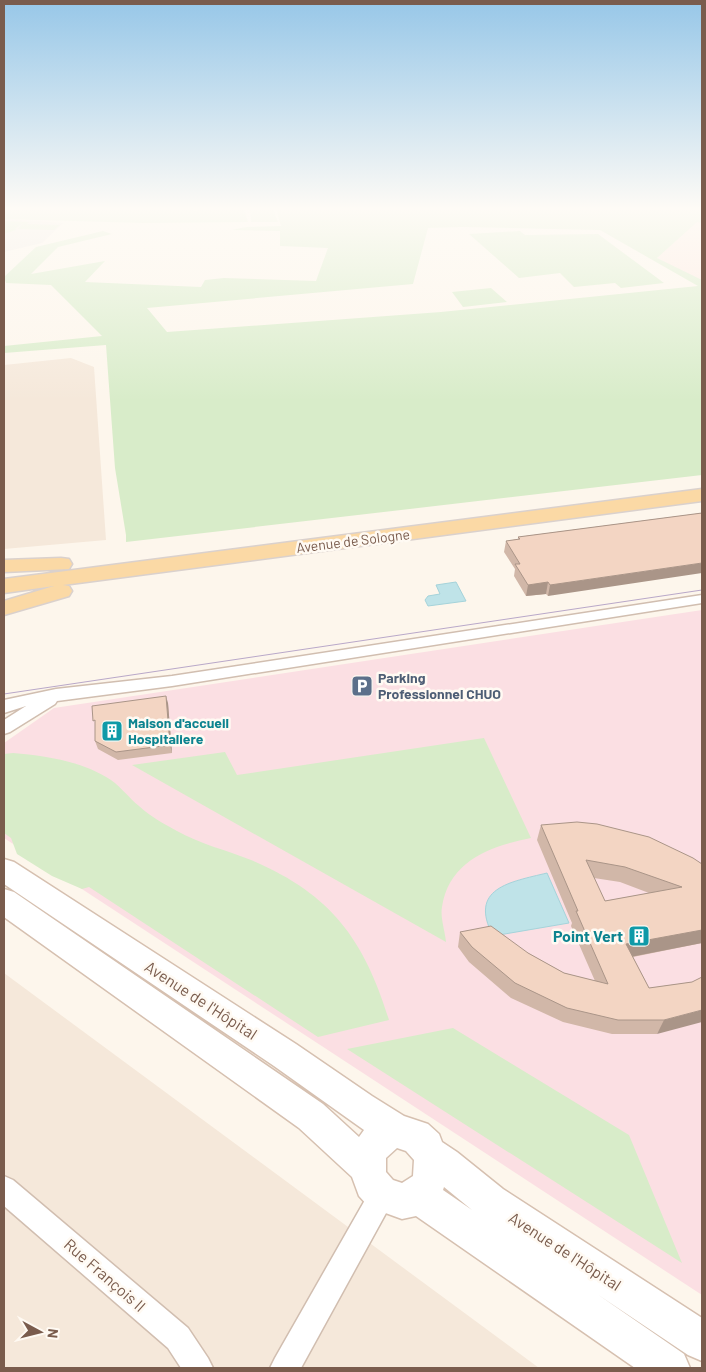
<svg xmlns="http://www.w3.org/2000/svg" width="706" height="1372" font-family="Barlow,sans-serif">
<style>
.residential{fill:#f5e8da}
.commercial{fill:#fde8e0}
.industrial{fill:#efe9e4}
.medical{fill:#fbdfe3}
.green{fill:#d8ecc9;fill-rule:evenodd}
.water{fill:#bfe3e8;stroke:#a5d3da}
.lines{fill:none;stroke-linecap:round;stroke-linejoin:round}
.street-casing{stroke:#d1beb0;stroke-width:3}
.secondary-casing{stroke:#d6c0b0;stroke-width:3}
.primary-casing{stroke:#dad1cd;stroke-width:3}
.street{fill:#fff;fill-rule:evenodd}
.secondary{fill:#fff;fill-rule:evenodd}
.primary{fill:#fbd9a5;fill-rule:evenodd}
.tram{stroke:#b9a8c9;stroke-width:1}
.wall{fill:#d1b7a8;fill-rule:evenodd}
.shaded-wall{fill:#aa9588}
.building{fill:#f3d5c3;stroke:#aa9588;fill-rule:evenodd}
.labels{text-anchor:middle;stroke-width:5;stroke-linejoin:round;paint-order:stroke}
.street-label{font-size:14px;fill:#7a5c4d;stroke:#fffaf3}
.service-label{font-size:14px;font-weight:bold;fill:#4e5e75;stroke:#fffaf3;text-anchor:start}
.culture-label{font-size:14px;font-weight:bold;fill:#0d838f;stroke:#fffaf3;text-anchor:start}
.near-culture-label{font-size:16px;font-weight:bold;fill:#0d838f;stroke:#fffaf3;text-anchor:end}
.near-street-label{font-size:16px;fill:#7a5c4d;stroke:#fffaf3}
</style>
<rect width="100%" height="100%" fill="#fdf6ec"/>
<path class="residential" d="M71 358 94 367 106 540 4 549V365Z
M4 973 539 1368H4Z"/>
<path class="commercial" d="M702 209V283L657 258Z"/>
<path class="industrial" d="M4 219H9L63 223 42 243 4 252Z"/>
<path class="medical" d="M702 610V1295L4 838V743L54 708Z"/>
<path class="green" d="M4 209H192L194 211 206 209H244L248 222 144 223 4 219Z
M250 209H273L278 222H251Z
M276 209H702V223L697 222 657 258 702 280V475L126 542V535L115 468 106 345 4 353V346L102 336 51 285 6 283 4 277 36 247 103 231 112 234 58 247 31 274 105 261 85 282 201 287 205 280 224 278 316 281 328 248 280 246V231L232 230 246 227 281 226ZM462 227 600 230 698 286 441 312 167 332 147 308 413 284 428 228Z
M4 221 29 222 27 224 60 225 54 230 18 229 23 223 15 229 16 230 4 234Z
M520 231 525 235 598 234 664 283 621 288 615 283 574 287 560 273 519 278 469 234Z
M491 288 507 302 463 307 452 292Z
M484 738 531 838C490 846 449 861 442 907 440 917 445 931 446 942L132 765 225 752 237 775Z
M13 753C46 756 82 761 111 780 122 788 129 798 139 806 150 816 164 824 177 831 200 844 226 850 251 860 331 894 364 939 389 1020L318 1037 89 887 82 889 52 876 17 854 11 838 4 833V754Z
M453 1028 629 1135 682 1263 347 1049Z"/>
<path class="water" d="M456 582 466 601 428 606 425 600 428 596 440 594 436 585Z
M547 873 569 923 493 936C468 888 510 882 547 873Z"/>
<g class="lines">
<g class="street-casing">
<path id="street" d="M702 595V603L172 686 57 701 55 704 10 732 4 734V720L26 706 4 713V700L56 689 172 676Z
M4 1176 13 1180 188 1328 208 1358 213 1368H181L168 1348 4 1206Z
M382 1182 391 1186 395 1195 391 1204 301 1368H270L275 1358 373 1186Z"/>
</g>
<g class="secondary-casing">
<path id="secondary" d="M4 859 14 862 296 1044 372 1096 404 1116 428 1124 439 1134 442 1142 457 1152 503 1189 702 1318V1361L688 1355 597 1294 684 1354 690 1368H635L416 1216 402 1219 369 1207 359 1196 352 1177 299 1128 4 917V889L14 892 323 1104 359 1137 364 1130 274 1066 4 884ZM397 1148 406 1151 414 1160 413 1176 402 1183 393 1180 386 1172V1158ZM444 1187 472 1210 443 1190Z"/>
</g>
<g class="primary-casing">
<path id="primary" d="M702 489V501L63 585 69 586 72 591 69 596 4 615V601L54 586 4 593V579Z
M61 558 69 559 72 564 69 569 4 572V560Z"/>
</g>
<use href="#street" class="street"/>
<use href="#secondary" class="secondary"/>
<use href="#primary" class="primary"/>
<path class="tram" d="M4 694 702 590"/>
</g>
<path class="wall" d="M702 513 548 596 546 594 526 596 514 576 515 569 504 552 506 541 518 539V537Z
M168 703 172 753 118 760 98 749 95 741V729Z
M541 825 702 864V943L633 957 649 988 692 982 657 1034H612L563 1022 511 998 469 962 458 947 460 932 528 953 564 973 595 981 571 926 572 923 537 840ZM594 878 620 882 649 893 605 901Z"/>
<path class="shaded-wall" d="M702 563V573L548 596 550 585Z
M548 582 546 594 526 596 528 585Z
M166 696 168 703 172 753 170 745Z
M702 930V943L620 959 626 944Z
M702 1010V1022L657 1034 664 1020Z"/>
<path class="building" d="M702 513V563L550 585 548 582 528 585 515 564H520L506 541 520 539 518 537Z
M166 696 170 745 116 752 95 741V720L93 721 92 706Z
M577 822 597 824 649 837 693 858 702 864V930L626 944 649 988 692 982 702 977V1010L664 1020H618L567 1008 515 983 472 947 460 932 491 926 528 953 564 973 608 984 576 911H578L541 825ZM586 860 625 867 682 887 605 901Z"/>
<linearGradient id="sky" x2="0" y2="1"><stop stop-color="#97c7e8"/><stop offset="0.52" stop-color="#fefbf6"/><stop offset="1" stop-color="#fefbf6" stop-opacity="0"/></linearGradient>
<rect width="706" height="401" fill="url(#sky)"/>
<defs>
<g id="parking-square" transform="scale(1.125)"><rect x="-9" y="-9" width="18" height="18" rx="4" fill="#5c6f8a" stroke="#fffaf3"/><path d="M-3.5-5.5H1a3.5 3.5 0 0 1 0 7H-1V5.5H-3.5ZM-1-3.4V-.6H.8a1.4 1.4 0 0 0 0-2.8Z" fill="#fff"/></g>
<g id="building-square" transform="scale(1.125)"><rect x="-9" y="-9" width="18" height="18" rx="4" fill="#0f9aa8" stroke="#fffaf3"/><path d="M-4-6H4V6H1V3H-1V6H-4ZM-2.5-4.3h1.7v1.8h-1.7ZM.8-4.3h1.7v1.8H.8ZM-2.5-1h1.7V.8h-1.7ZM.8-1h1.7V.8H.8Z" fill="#fff"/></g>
</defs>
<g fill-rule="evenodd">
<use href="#parking-square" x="362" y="686"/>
<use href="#building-square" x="112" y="731"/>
<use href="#building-square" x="639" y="936"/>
</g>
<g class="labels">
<g class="street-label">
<text transform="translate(353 541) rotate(-7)" y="5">Avenue de Sologne</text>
</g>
<g class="service-label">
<text x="378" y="683">Parking<tspan x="378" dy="16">Professionnel CHUO</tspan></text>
</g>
<g class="culture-label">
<text x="128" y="728">Maison d'accueil<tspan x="128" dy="16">Hospitaliere</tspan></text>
</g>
<g class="near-culture-label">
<text x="623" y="942">Point Vert</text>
</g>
<g class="near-street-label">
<text transform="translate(201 1000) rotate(33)" y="6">Avenue de l'Hôpital</text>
<text transform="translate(565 1251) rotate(33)" y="6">Avenue de l'Hôpital</text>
<text transform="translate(105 1275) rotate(41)" y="6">Rue François II</text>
</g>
</g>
<rect width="706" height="1372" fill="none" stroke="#7a5c4d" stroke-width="10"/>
<g transform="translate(40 1332) rotate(97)" stroke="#fffaf3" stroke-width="4" paint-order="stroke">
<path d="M0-4L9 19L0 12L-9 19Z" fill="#7a5c4d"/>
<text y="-8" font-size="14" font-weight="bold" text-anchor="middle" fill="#7a5c4d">N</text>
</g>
</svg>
